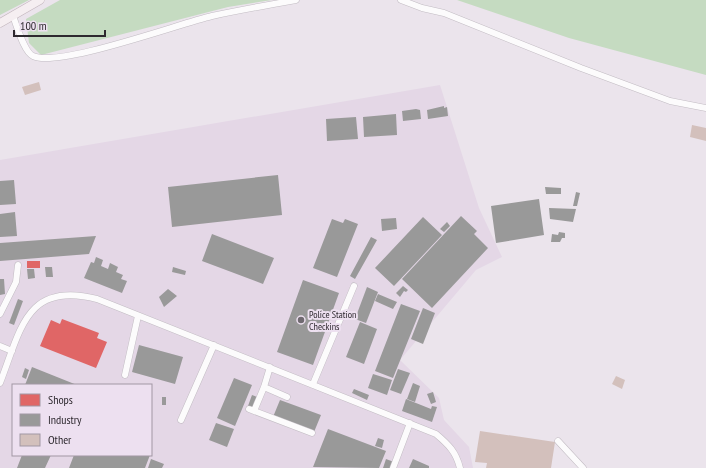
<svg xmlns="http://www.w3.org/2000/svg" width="706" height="468" font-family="'PT Sans Narrow',sans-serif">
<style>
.built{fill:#e4d7e6;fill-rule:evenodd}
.green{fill:#c5dbc1}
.shops{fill:#e06666}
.industry{fill:#999}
.building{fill:#d3c0bc}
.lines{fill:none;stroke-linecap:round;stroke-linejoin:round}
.minor-casing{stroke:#c2bcc3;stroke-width:7}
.major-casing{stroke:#c1b4bb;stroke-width:9}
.minor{stroke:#fcfbfc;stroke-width:6}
.major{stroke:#f5eef1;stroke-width:8}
.poi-dot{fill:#706a71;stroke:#ede0f0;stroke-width:1.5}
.labels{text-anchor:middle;stroke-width:4;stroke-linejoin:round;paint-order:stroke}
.poi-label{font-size:10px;fill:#2e292f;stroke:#ede0f0;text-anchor:start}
</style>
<rect width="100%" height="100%" fill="#ebe4ec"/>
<path class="built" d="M440 85 479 208 502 257 476 270 400 360 439 398 444 420 469 447 473 468H0V160ZM13 385H151V455H13Z"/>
<path class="green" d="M0 0H29L0 15Z
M60 0H272L228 7 41 55 29 43 26 19Z
M457 0H706V75L569 38Z"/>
<path class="shops" d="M27 261H40V268H27Z
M62 319 99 333 97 338 107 342 96 368 40 346 51 320 60 324Z"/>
<path class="industry" d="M444 106V108L447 107 448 116 428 119 427 110Z
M416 109 420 110 421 119 403 121 402 111Z
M396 114 397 135 364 137 363 117Z
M356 117 358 139 327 141 326 119Z
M278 175 282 215 172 227 168 187Z
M14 180 16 204 0 205V181Z
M545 187 561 188V194H546Z
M576 192 580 193 577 206H573Z
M539 199 544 235 496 243 491 206Z
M549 208 576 209 573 222 550 219Z
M15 212 17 236 0 237V214Z
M461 216 477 231 474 234 488 248 432 308 402 279Z
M423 217 442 235 394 286 375 268Z
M396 218 397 229 382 231 381 219Z
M332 219 343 223 345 219 358 224 337 277 313 268Z
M447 222 450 226 444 232 440 229Z
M559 232 565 233V238H562L560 242H551L552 234 558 235Z
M212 234 274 258 263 284 202 261Z
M96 236 89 254 0 261V243Z
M371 237 377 240 355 279 350 276Z
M96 257 103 260 101 266 108 269 110 263 118 267 116 272 123 275 121 279 127 281 122 293 84 278 91 262 94 263Z
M45 267H52L53 277H46Z
M173 267 186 271 185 275 172 272Z
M27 269H34L35 278 28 279Z
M0 279H4L5 294 0 295Z
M303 280 339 293 313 365 277 352Z
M403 286 408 290 406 292 404 291 400 297 396 293Z
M367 287 378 292 366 323 355 319Z
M168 289 177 296 164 307 159 297Z
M378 294 397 302 393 309 375 301Z
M18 299 23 301 14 325 9 323Z
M401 304 420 311 393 378 375 371Z
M423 308 435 313 423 344 411 339Z
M360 322 377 329 364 364 346 357Z
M139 345 183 357 175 384 132 372Z
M32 367 77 385H25Z
M25 368 29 370 26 379 22 377Z
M398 369 410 373 401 394 390 390Z
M373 374 392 380 387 395 368 388Z
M234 378 252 385 235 426 217 418Z
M413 383 420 386 415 402 407 399Z
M354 389 369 395 367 400 352 393Z
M433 392 436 402 431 404 427 394Z
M252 395 257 397 252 408 248 406Z
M162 397H166V405H162Z
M406 399 431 409 432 406 437 407 432 422 402 411Z
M280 400 321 415 314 432 273 417Z
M216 423 234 429 227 447 209 440Z
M328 429 386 451 379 468 313 467Z
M378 438 384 440 382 448 375 446Z
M22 455H51L45 468H17Z
M74 455H150L145 468H69Z
M151 459 164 464 162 468H148Z
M386 459 394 462 392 468H383Z
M413 459 429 466V468H409Z"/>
<path class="building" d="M39 82 41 90 25 95 22 87Z
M692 125 706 128V141L690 137Z
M616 376 625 380 622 389 612 384Z
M480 431 555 442 551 468H486L487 463 475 462Z"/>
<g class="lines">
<g class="minor-casing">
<path id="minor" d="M401 0 422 8 444 13 581 68 670 101 706 108
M13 16C17 26 24 52 33 56 58 68 178 24 212 16 240 10 268 5 296 0
M0 314 16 282 18 265
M0 346 12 351
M125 375 138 316
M0 383C21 329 26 281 97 299L436 434C449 445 456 452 460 468
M313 384 354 286
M264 387 287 397
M249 409 312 433
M254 411 264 387 270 367
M181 420 214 345
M558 441 583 468
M393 468 410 423"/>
</g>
<g class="major-casing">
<path id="major" d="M0 23 40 0"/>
</g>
<use href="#minor" class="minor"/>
<use href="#major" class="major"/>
</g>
<circle class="poi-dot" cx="301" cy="320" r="4"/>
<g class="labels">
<g class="poi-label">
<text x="309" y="318">Police Station<tspan x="309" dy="12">Checkins</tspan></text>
</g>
</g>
<rect x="12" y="384" width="140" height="72" fill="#ede0f0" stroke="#a197a3"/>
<rect x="20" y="394" width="20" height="12" fill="#e06666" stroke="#a197a3"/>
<text x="48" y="404" font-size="12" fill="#2e292f">Shops</text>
<rect x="20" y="414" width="20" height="12" fill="#999999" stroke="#a197a3"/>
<text x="48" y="424" font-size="12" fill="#2e292f">Industry</text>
<rect x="20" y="434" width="20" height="12" fill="#d3c0bc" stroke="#a197a3"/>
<text x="48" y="444" font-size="12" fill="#2e292f">Other</text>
<path d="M14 30v6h91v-6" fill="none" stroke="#2e292f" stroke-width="2"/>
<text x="20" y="30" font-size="12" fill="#2e292f" stroke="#ede0f0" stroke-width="3" paint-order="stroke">100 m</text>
</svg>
